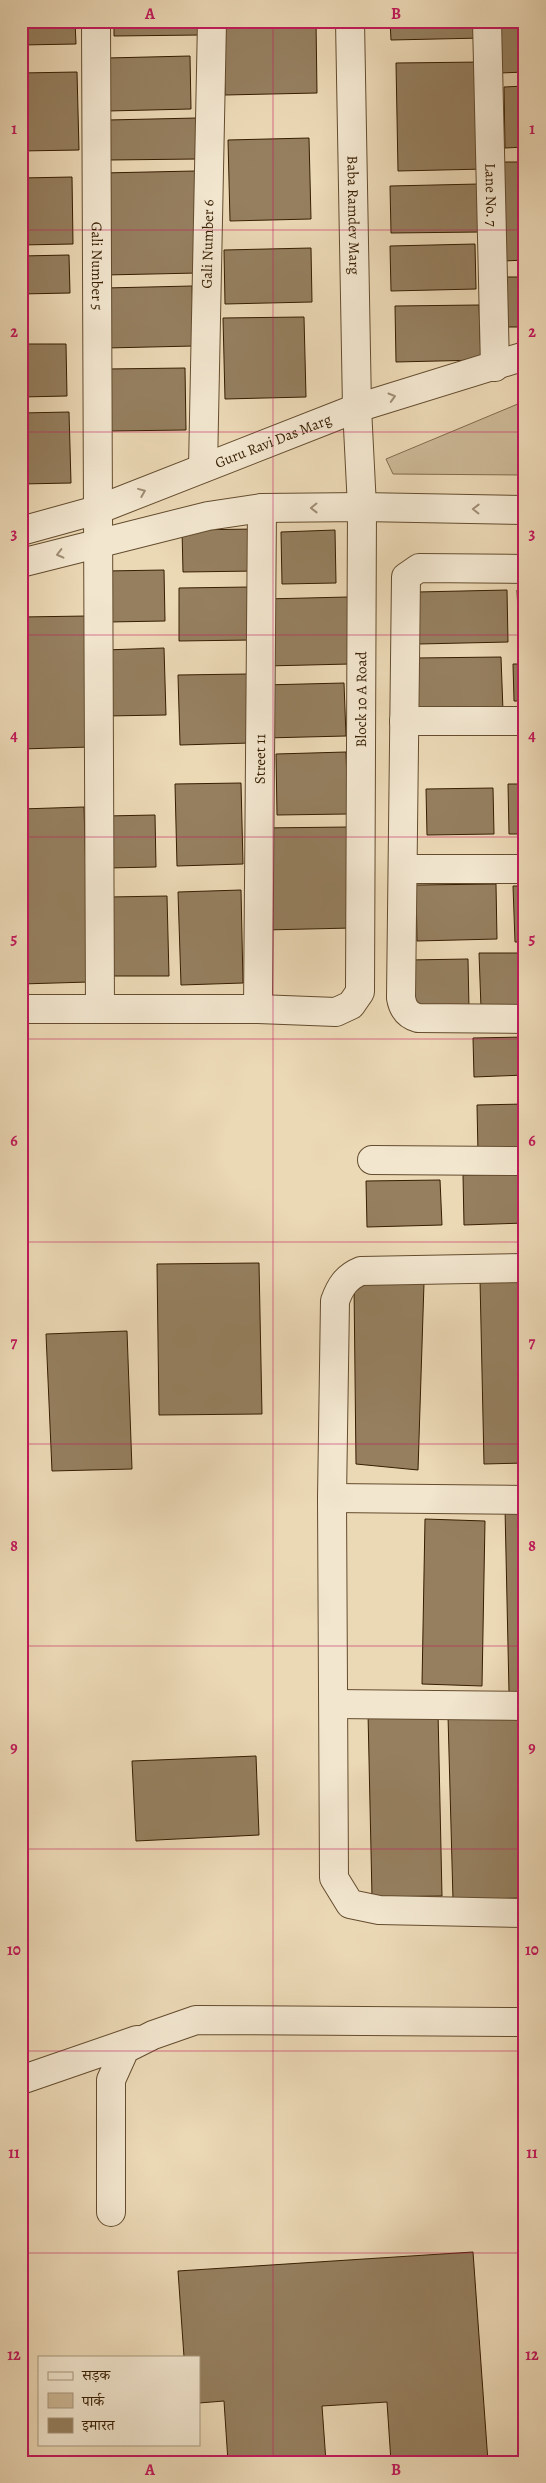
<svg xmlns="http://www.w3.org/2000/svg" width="546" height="2483" font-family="Alegreya,'Noto Serif Devanagari',serif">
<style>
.green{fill:#ccb896;stroke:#826b4c}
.building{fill:#957f5f;stroke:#371e01}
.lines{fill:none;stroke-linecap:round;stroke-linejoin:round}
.minor-casing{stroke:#644c2e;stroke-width:30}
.tertiary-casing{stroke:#644c2e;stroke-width:30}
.minor{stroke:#f2e6cf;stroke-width:28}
.tertiary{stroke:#f2e6cf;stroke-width:28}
.oneway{stroke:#9e8c72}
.grid{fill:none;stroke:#c2185b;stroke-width:1;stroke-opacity:0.55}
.labels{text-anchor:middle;stroke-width:4;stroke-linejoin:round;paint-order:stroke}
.street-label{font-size:15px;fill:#371e01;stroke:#f2e6cf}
.neatline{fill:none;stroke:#c2185b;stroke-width:2}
.grid-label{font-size:16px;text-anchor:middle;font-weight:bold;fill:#c2185b}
</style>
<rect width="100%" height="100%" fill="#ebd8b5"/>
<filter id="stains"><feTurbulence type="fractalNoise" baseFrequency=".004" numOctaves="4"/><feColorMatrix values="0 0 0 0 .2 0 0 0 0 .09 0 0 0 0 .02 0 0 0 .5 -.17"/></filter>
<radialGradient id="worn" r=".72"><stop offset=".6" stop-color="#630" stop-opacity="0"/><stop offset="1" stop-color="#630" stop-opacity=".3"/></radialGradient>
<path class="green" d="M525 401V475L393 474 386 459Z"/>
<path class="building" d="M21 21H75L76 44 21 45Z
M114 21H201V35L114 36Z
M223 21H316L317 93 225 95Z
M390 21H482L483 38 391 40Z
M499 21H525V72L500 73Z
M190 56 191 109 108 111 107 58Z
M483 62 485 169 398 171 396 63Z
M77 72 79 150 21 151V73Z
M525 86V147L505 148 504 87Z
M197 118 198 159 109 160 108 120Z
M309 138 311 219 230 221 228 140Z
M502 162H525V260L504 261Z
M195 171 198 273 105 275 102 173Z
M72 177 73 244 21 245V178Z
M479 184 480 232 391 233 390 186Z
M475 244 476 289 391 291 390 246Z
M311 248 312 302 225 304 224 250Z
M69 255 70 293 21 294V256Z
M504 277H525V327H505Z
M192 286 194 346 106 348 105 288Z
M479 305 481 360 396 362 395 306Z
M304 317 306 397 225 399 223 318Z
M21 344H66L67 396 21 397Z
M185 368 186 430 109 431 107 369Z
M69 412 71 483 21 484V413Z
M256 529 258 571 183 572 182 530Z
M335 530 336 583 282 584 281 532Z
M164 570 165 621 108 622 106 571Z
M251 587 252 640 179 641V588Z
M507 590 508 642 419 644 417 592Z
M517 590H525V635H519Z
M348 597 350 664 266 666 264 599Z
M87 616 90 747 21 749V617Z
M164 648 166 715 106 716 104 650Z
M501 657 503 711 416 713 415 658Z
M513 664H525V701H514Z
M248 674 250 743 180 745 178 675Z
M344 683 346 736 265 738 263 685Z
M346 752 348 814 277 815 276 754Z
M241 783 243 864 177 866 175 784Z
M508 784H525V834H509Z
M493 788 494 834 427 835 426 789Z
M84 807 89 982 21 984V809Z
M155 815 156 867 107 868 106 816Z
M349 827 352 928 264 930 261 828Z
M496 884 497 939 417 941 416 885Z
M513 886H525V942H515Z
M241 890 243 983 181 985 178 892Z
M167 896 169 976H111L109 897Z
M479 953H525V1007L481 1008Z
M468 959 469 1009 410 1010 408 960Z
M525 1037V1075L474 1077 473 1038Z
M525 1104V1151L478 1153 477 1105Z
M525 1174V1223L464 1225 463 1175Z
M440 1180 442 1225 367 1227 366 1181Z
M259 1263 262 1414 159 1415 157 1264Z
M525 1279V1463L484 1464 480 1280Z
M424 1283 418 1470 356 1464 354 1285Z
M127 1331 132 1469 52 1471 46 1334Z
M505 1508H525V1691L509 1692Z
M425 1519 485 1521 482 1686 422 1684Z
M438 1712 442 1896 372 1897 368 1713Z
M518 1714 522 1898 453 1900 448 1716Z
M256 1756 259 1835 136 1841 132 1761Z
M473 2252 488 2462H391L387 2402 322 2406 326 2462H228L224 2401 199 2403V2357H184L178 2271Z"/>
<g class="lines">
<g class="minor-casing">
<g id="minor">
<path id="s1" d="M96 21 100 1009"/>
<path id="s2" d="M350 21 357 408"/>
<path id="s3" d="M487 21 495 367"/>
<path id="s4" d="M203 468 212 21"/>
<path d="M525 569 419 568 406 577 401 998C403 1009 407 1015 418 1018L525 1019"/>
<path d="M404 721H525"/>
<path d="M403 869H525"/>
<path id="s5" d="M258 1009 262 508"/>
<path d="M372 1160 525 1161"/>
<path d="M525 1268 361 1271C346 1277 340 1287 335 1301L332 1498 334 1878 350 1904 379 1910 525 1913"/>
<path d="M332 1498 525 1500"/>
<path d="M335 1704 525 1706"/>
<path d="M21 2080 137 2040"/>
<path d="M111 2212V2080L125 2049 153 2035 196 2020 525 2022"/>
</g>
</g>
<g class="tertiary-casing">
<g id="tertiary">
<path id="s6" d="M21 531 97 510 357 408 525 356"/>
<path d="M21 563 208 516 262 508 362 507 525 510"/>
<path id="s7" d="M21 1009H258L336 1012 351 1005 360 992 362 507 357 408"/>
</g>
</g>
<use href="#minor" class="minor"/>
<use href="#tertiary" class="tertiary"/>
</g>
<defs><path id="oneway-chevron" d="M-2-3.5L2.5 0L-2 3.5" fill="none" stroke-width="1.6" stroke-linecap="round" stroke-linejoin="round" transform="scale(1.25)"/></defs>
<g class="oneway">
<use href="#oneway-chevron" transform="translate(392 397) rotate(-16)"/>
<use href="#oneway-chevron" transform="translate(142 492) rotate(-22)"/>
<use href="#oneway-chevron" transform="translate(314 508) rotate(179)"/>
<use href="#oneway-chevron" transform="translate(476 509) rotate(-179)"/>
<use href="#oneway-chevron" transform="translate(60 554) rotate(166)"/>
</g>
<path class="grid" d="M273 21V2462M21 230H525M21 432H525M21 635H525M21 837H525M21 1039H525M21 1242H525M21 1444H525M21 1646H525M21 1849H525M21 2051H525M21 2253H525"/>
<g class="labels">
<g class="street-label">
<text dy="5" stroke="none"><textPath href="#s3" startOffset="174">Lane No. 7</textPath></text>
<text dy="5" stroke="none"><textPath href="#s2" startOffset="194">Baba Ramdev Marg</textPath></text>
<text dy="5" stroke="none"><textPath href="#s4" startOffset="224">Gali Number 6</textPath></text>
<text dy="5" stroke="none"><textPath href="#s1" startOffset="245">Gali Number 5</textPath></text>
<text dy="5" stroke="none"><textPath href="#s6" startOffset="268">Guru Ravi Das Marg</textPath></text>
<text dy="5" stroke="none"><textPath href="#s7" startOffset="640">Block 10 A Road</textPath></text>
<text dy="5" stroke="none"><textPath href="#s5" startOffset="250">Street 11</textPath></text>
</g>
</g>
<rect width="546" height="2483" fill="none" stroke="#ebd8b5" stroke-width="55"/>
<rect x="38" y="2356" width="162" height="90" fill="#f2e6cf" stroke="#a7967d"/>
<rect x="48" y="2372" width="25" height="8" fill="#f2e6cf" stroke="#a7967d"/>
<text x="82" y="2380" font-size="15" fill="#371e01">सड़क</text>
<rect x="48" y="2393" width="25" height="15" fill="#ccb896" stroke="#a7967d"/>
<text x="82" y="2406" font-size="15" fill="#371e01">पार्क</text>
<rect x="48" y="2418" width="25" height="15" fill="#957f5f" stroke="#a7967d"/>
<text x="82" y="2430" font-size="15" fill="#371e01">इमारत</text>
<rect x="28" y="28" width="490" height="2428" class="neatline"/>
<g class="grid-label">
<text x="150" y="19">A</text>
<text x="396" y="19">B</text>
<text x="14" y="134">1</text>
<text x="532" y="134">1</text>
<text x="14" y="337">2</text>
<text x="532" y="337">2</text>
<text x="14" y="539">3</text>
<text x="532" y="539">3</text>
<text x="14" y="741">4</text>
<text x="532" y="741">4</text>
<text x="14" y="944">5</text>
<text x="532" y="944">5</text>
<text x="14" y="1146">6</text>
<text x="532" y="1146">6</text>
<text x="14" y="1348">7</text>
<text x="532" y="1348">7</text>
<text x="14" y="1551">8</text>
<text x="532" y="1551">8</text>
<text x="14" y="1753">9</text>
<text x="532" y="1753">9</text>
<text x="14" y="1955">10</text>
<text x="532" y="1955">10</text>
<text x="14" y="2158">11</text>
<text x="532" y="2158">11</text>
<text x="14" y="2360">12</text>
<text x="532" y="2360">12</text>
<text x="150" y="2475">A</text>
<text x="396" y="2475">B</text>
</g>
<rect width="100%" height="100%" filter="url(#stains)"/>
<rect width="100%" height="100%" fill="url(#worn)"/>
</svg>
